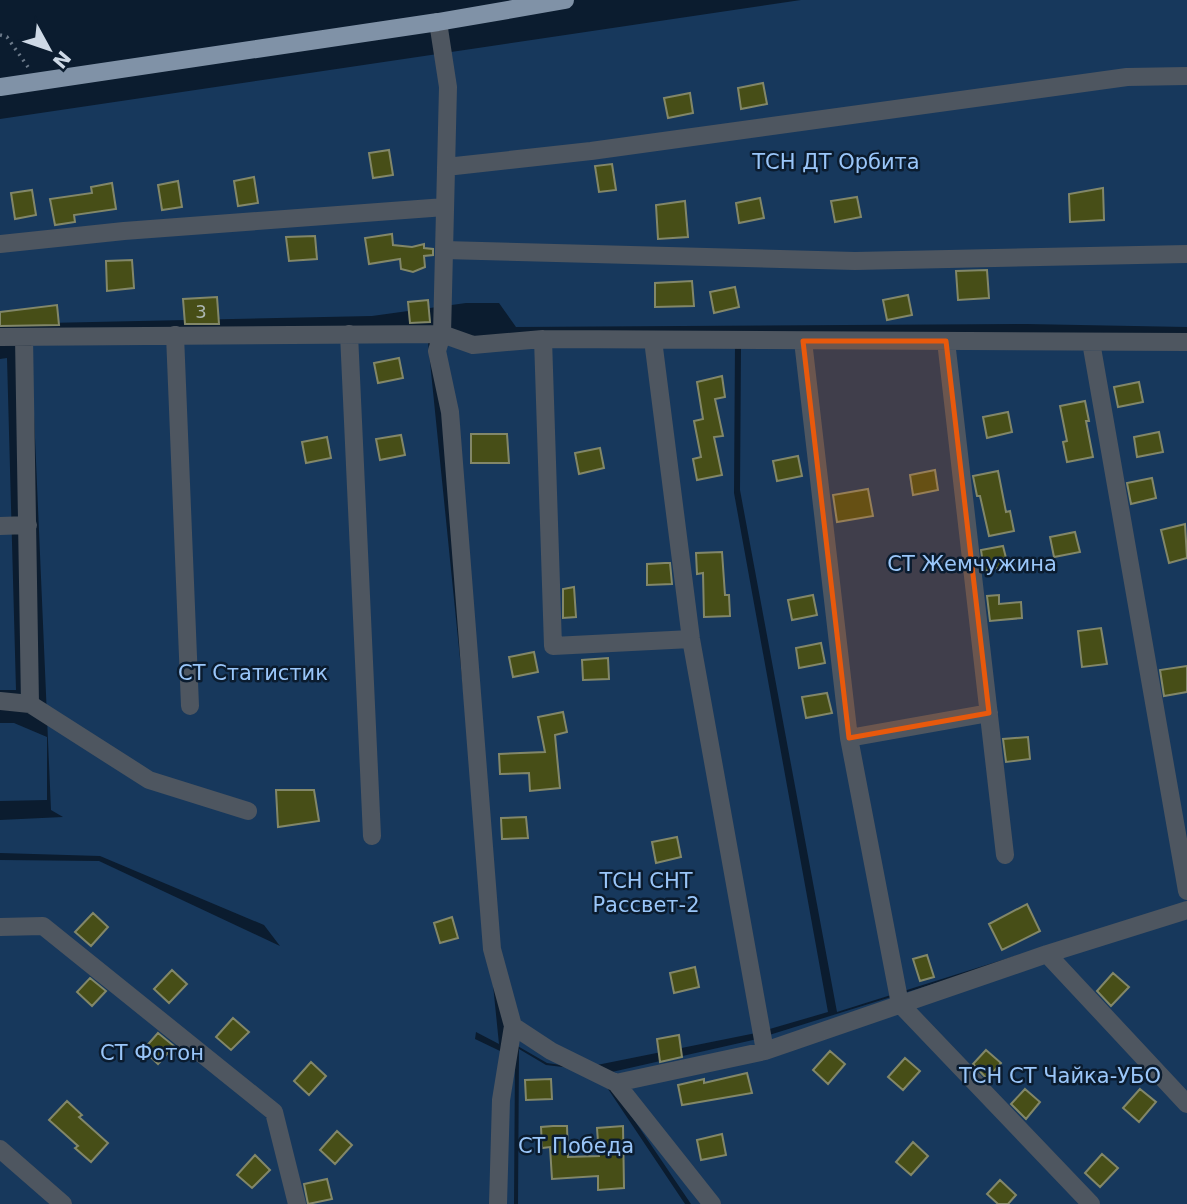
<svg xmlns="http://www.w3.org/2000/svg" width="1187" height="1204" font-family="'DejaVu Sans',sans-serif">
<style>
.green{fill:#17385c}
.building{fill:#474e17;stroke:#828769;stroke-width:2}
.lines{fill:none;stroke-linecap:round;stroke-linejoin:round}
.path{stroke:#6c7a8a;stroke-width:3.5;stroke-dasharray:2 5;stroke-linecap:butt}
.minor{stroke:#4e5660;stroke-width:18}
.major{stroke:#8092a7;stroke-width:18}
.marked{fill:#e8590c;fill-opacity:0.2;stroke:#e8590c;stroke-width:5;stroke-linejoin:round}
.labels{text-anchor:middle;stroke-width:5;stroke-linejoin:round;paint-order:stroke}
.number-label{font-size:18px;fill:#acb6b2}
.park-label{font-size:21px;fill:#9ac6f9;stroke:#0b1c2f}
</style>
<rect width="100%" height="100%" fill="#0b1c2f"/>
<path class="green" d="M801 0H1187V327L1026 324 516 327 499 303H466L372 316 0 324V119Z
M441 338 735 345 734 493 828 1012 756 1033 582 1068 547 1063 509 1041Z
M428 342 499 1044 476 1032 475 1039 515 1058 514 1204H0V860L99 861 280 946 264 925 100 856 0 853V820L63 817 51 810 31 345Z
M741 348 1187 350V902L837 1012 740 490Z
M7 358 16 690H0V359Z
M0 723H14L47 737V800L0 801Z
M1187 905V1204H691L603 1074 753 1040Z
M519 1049 546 1065 596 1071 685 1204H518Z"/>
<path class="building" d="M763 83 767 104 741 109 738 88Z
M690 93 693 113 668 118 664 98Z
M389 150 393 175 373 178 369 153Z
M612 164 616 190 599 192 595 166Z
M254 177 258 203 238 206 234 181Z
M178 181 182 207 162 210 158 185Z
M112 183 116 209 74 215 75 222 55 225 50 199 92 193 91 187Z
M1103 188 1104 220 1070 222 1069 194Z
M32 190 36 215 15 219 11 193Z
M857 197 861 217 835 222 831 201Z
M760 198 764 218 739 223 736 203Z
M685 201 688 237 658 239 656 205Z
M392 234 393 245 412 247 424 244V248L433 249V255L424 256 425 267 413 272 401 269 400 259 369 264 365 238Z
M315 236 317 259 289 261 286 237Z
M132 260 134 288 107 291 106 261Z
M987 270 989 298 958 300 956 271Z
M692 281 694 306 655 307V283Z
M735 287 739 307 714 313 710 292Z
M908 295 912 315 887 320 883 300Z
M217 297 219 324H185L183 299Z
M428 300 430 322 410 323 408 302Z
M57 305 59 325 0 326V312Z
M399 358 403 378 378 383 374 363Z
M722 376 725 397 715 399 723 436 714 437 722 475 697 480 693 459 701 457 694 421 703 419 697 382Z
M1139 382 1143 402 1118 407 1114 387Z
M1085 401 1089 421H1086L1093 457 1067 462 1063 442 1067 441 1060 406Z
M1008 412 1012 432 987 438 983 417Z
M1159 432 1163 452 1137 457 1134 437Z
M471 434H507L509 463H471Z
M401 435 405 455 380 460 376 439Z
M327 437 331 458 306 463 302 442Z
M600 448 604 468 579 474 575 453Z
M798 456 802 476 777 481 773 461Z
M935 470 938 490 913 495 910 475Z
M998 471 1006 512 1010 511 1014 531 989 536 980 496H977L973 476Z
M1152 478 1156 498 1131 504 1127 483Z
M868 489 873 516 837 522 833 495Z
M1185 524 1187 558 1169 563 1161 530Z
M1075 532 1080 552 1054 557 1050 537Z
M1003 546 1008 566 984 571 981 550Z
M722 552 725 595H729L730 616 704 617 703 573 697 574 696 553Z
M665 563H670L672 584 647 585V564Z
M574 587 576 617 563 618V589Z
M813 595 817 615 792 620 788 600Z
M999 595V604L1021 602 1022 618 990 621 987 596Z
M1101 628 1107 664 1082 667 1078 631Z
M821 643 825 663 799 668 796 648Z
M534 652 538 672 513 677 509 657Z
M608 658 609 679 583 680 582 660Z
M1187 666V692L1164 696 1160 670Z
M827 693 832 713 806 718 802 697Z
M563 712 567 732 555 735 560 788 530 791 529 773 500 774 499 754 545 752 538 717Z
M1028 737 1030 759 1006 762 1003 739Z
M276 790H314L319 821 278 827Z
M526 817 528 838 502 839 501 818Z
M677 837 681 857 656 863 652 842Z
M1027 904 1040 931 1002 950 989 924Z
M93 913 108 927 91 946 75 932Z
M452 917 458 938 440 943 434 923Z
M927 955 934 977 920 981 913 959Z
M695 967 699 987 674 993 670 973Z
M172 970 187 984 169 1003 154 989Z
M1113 973 1129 987 1111 1006 1097 991Z
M90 978 106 991 92 1006 77 992Z
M233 1018 249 1032 231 1050 216 1037Z
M158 1033 174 1046 158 1064 143 1050Z
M679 1035 682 1057 660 1062 657 1039Z
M986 1050 1001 1063 987 1079 973 1064Z
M830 1051 845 1064 828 1084 813 1070Z
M905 1058 920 1071 903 1090 888 1077Z
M311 1062 326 1076 309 1095 294 1081Z
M747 1073 752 1093 682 1105 678 1085 704 1079V1083Z
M551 1079 552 1099 526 1100 525 1080Z
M1025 1089 1040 1102 1026 1119 1011 1104Z
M1140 1089 1156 1102 1139 1122 1123 1108Z
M67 1101 82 1115 79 1117 108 1143 91 1162 75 1148 78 1146 49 1120Z
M553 1126H567L568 1157 599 1156 597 1128 623 1126 624 1188 598 1190V1176L552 1179 550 1147 542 1148 541 1127Z
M337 1131 352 1145 335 1164 320 1150Z
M722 1134 726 1155 701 1160 697 1140Z
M913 1142 928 1156 911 1175 896 1162Z
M1102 1154 1118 1168 1100 1187 1085 1173Z
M255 1155 270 1170 252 1188 237 1175Z
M327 1179 332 1199 308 1204 304 1184Z
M1000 1180 1016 1195 1008 1204H998L987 1194Z"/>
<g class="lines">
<path class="path" d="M0 35 7 37 28 67"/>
<path class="minor" d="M438 22 448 87 442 334 437 351 450 412 492 949 513 1026 551 1051 616 1083 712 1204
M446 167 591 151 1127 77 1187 76
M0 244 124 231 445 207
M444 250 855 261 1187 254
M349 334 372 836
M175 335 190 706
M0 337 442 334 473 345 543 339 1187 342
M24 337 30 704
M543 339 553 646 691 639
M653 340 691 639 765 1051
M803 341 849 738 900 1004 1091 1204
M946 341 1005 855
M1091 342 1187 891
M0 526 28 525
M0 701 30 704 149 780 248 811
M849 738 989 713
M0 927 43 926 274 1112 297 1204
M1047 954 1187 1104
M616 1083 765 1051 1047 954 1187 910
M0 1149 63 1204
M498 1204 501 1100 513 1026"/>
<path class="major" d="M0 87 438 22 565 0"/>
</g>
<path class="marked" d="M803 341H946L989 713 849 738Z"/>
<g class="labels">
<g class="number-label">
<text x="201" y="318">3</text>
</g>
<g class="park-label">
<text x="836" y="169">ТСН ДТ Орбита</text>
<text x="972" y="571">СТ Жемчужина</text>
<text x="253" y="680">СТ Статистик</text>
<text x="646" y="888">ТСН СНТ<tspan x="646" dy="24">Рассвет-2</tspan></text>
<text x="152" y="1060">СТ Фотон</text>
<text x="1060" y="1083">ТСН СТ Чайка-УБО</text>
<text x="576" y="1153">СТ Победа</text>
</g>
</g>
<g transform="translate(49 49) rotate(130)" stroke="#0b1c2f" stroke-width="5" paint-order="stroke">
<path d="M0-5L12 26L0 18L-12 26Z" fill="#ced9e6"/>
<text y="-10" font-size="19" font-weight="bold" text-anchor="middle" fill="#ced9e6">N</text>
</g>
</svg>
